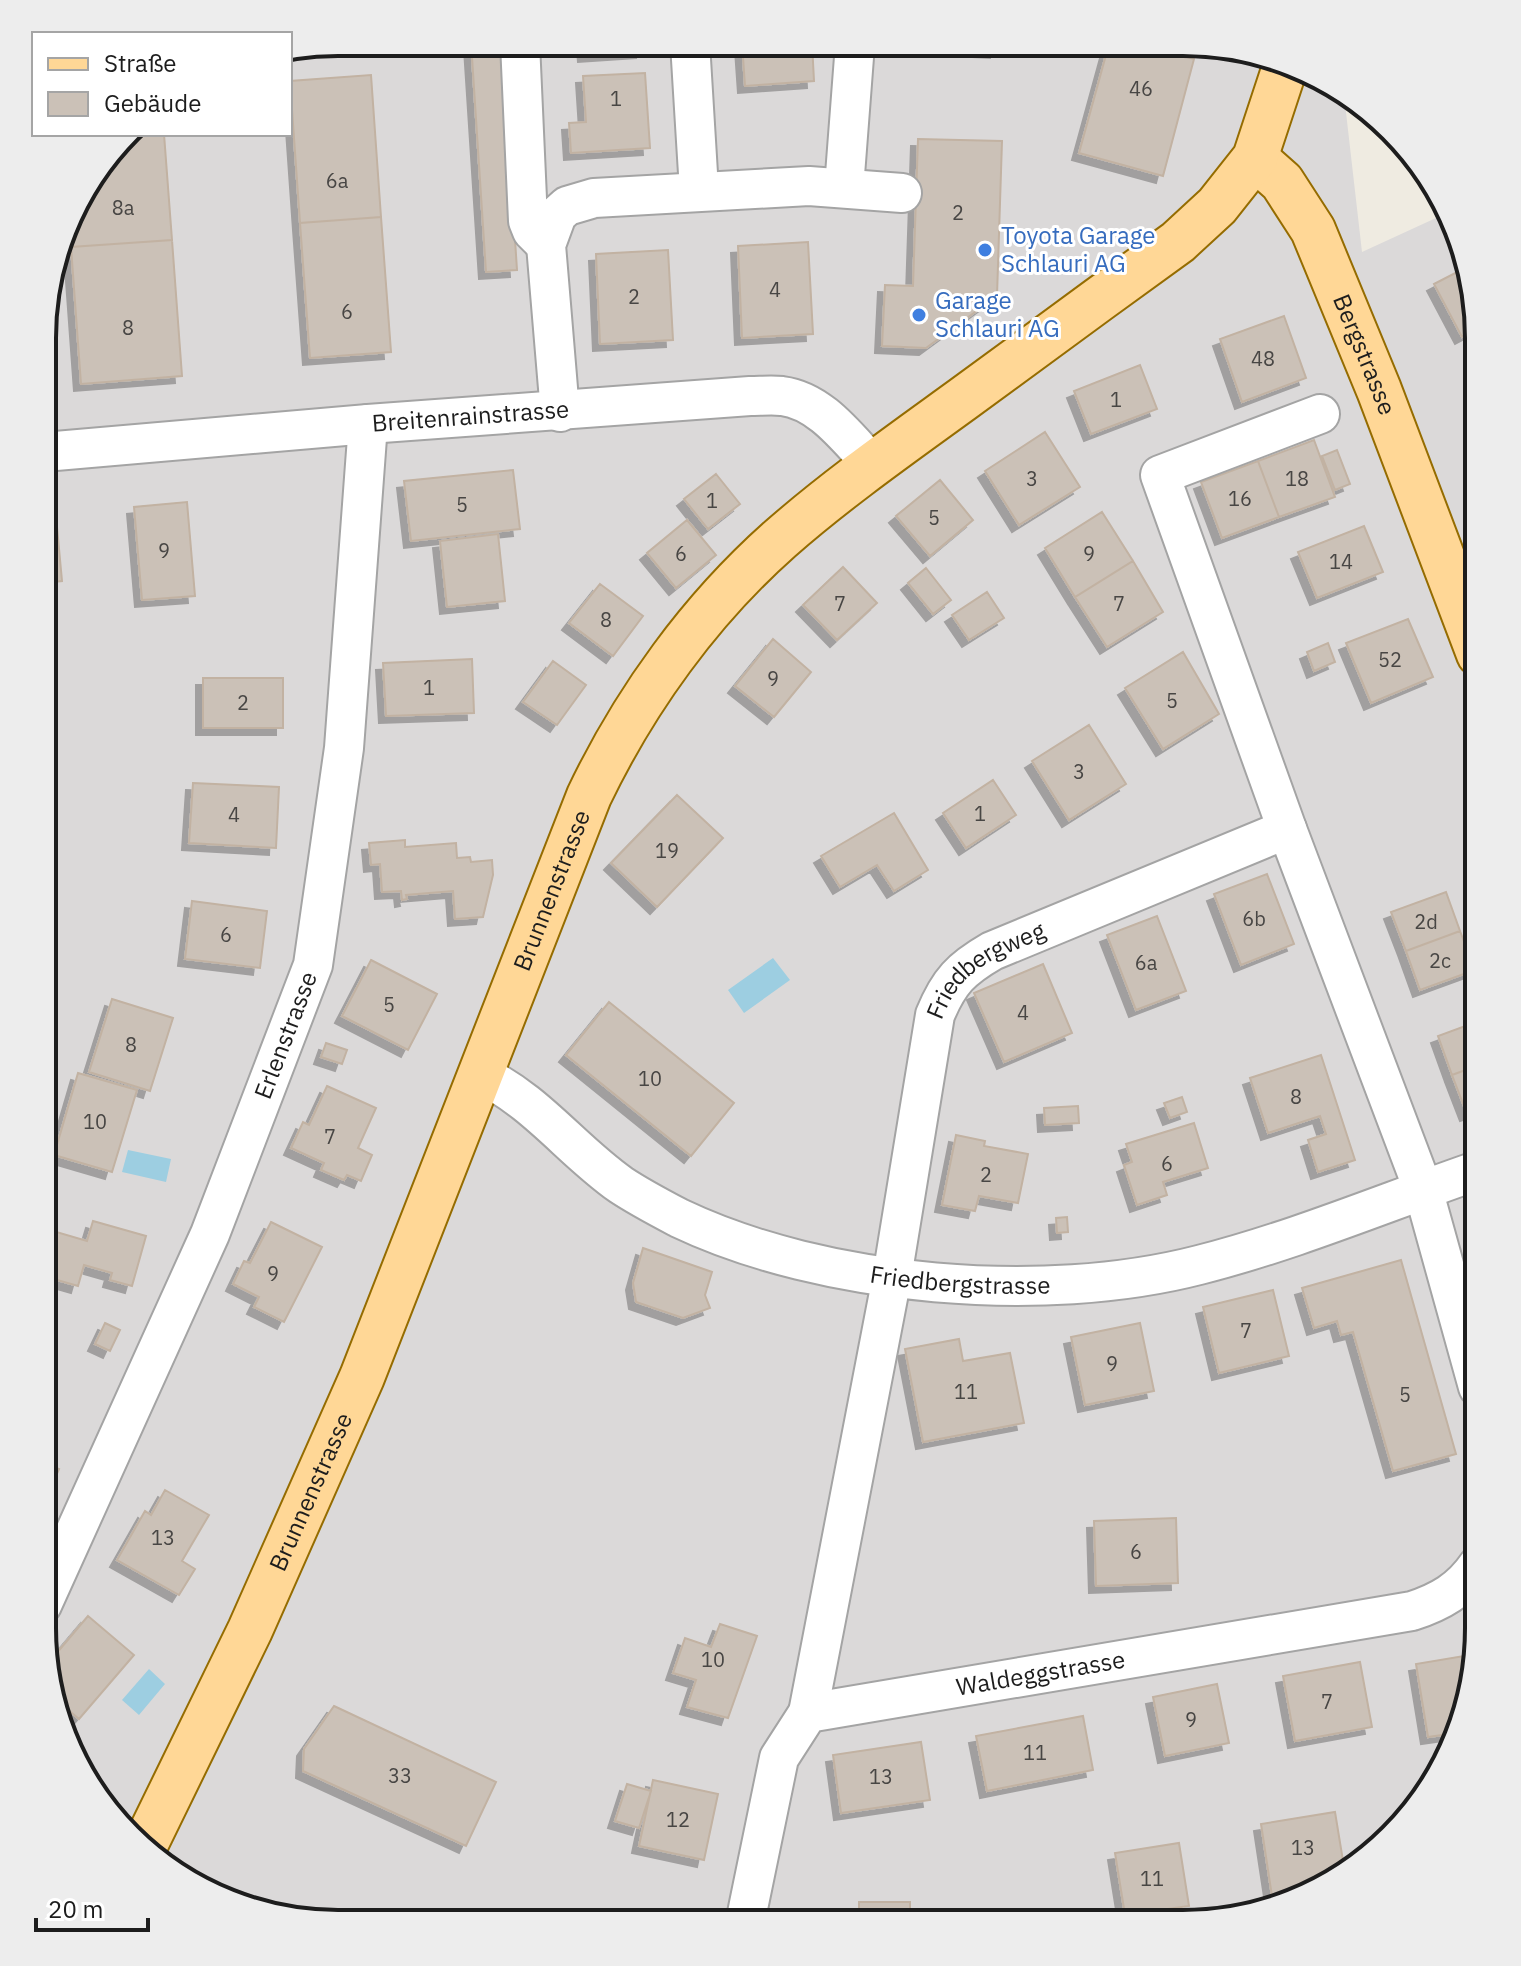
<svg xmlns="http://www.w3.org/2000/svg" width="1521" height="1966" font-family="'IBM Plex Sans',sans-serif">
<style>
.residential{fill:#dbd9d9}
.water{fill:#9dcee1}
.building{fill:#cbc1b7;stroke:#c2b2a2;stroke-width:2;filter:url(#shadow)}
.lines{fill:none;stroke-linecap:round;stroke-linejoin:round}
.minor-casing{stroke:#a4a4a4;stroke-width:42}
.major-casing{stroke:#956c00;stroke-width:48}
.minor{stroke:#fff;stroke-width:38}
.major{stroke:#ffd796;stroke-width:44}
.shop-dot{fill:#3f7fe0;stroke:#fff;stroke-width:3}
.labels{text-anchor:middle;stroke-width:6;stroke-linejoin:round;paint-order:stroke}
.number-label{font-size:20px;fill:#484644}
.shop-label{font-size:24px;fill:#366cbe;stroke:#fff;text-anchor:start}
.street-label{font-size:24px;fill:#1d1d1d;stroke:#fff}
.rim{fill:none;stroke:#1d1d1d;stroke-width:4}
</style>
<defs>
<filter id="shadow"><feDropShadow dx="-7" dy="7" stdDeviation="0" flood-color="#0004"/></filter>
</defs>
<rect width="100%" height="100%" fill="#efebe1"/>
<path class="residential" d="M338 42 1222 45 1344 95 1362 252 1449 212 1479 337 1478 1648 1429 1792 1379 1850 1314 1893 1184 1924 300 1922 173 1874 73 1759 42 1629 45 299 81 190 128 134H290V50Z"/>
<path class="water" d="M773 958 790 980 744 1013 728 990Z
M128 1150 171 1159 166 1182 122 1172Z
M149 1669 165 1684 139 1715 122 1700Z"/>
<path class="building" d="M471 42H502L517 270 486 272Z
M584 43H642L643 51 585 55Z
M742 43H812L814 81 745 86Z
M903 44H997V51L903 46Z
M1109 44H1141L1194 59 1163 176 1079 153Z
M645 73 650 148 571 153 569 123 586 122 583 76Z
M371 75 381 217 300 223 290 81Z
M128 134H164L172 240 71 247 69 226 81 190Z
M918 139 1002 141 997 296 926 348 882 346 885 285 913 286Z
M381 217 391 352 310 358 300 223Z
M172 240 182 376 81 384 71 247Z
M808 242 813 334 742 338 738 246Z
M668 250 673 340 600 344 596 254Z
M1463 269 1477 329 1462 337 1434 284Z
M1284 316 1306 378 1242 402 1220 339Z
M1140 365 1157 409 1091 434 1074 391Z
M1045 432 1080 487 1019 525 985 471Z
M1314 440 1335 497 1279 517 1258 461Z
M1337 450 1350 484 1335 490 1322 456Z
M1258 461 1279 517 1222 538 1201 482Z
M513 470 520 529 411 541 404 481Z
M716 474 740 504 708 529 684 499Z
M940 480 973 520 930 556 896 516Z
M187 502 195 596 142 600 134 507Z
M1102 512 1133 561 1075 597 1045 548Z
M56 516 62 581 44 583V517Z
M687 520 716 555 676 588 647 553Z
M1364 526 1383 572 1317 598 1298 552Z
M498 534 505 601 447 607 440 541Z
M1133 561 1163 612 1107 647 1075 597Z
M843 567 877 603 837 640 803 605Z
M926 568 951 600 933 614 908 583Z
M600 584 643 616 613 656 569 623Z
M987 592 1004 618 969 640 952 615Z
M1408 619 1433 677 1371 703 1346 643Z
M773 639 811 672 774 717 735 686Z
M1328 643 1335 662 1314 671 1307 652Z
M1183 652 1219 714 1163 749 1125 688Z
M472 659 474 713 386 716 383 663Z
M553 661 586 685 557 725 523 702Z
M203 678H283V728H203Z
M1089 725 1126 784 1069 820 1032 761Z
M993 780 1016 815 966 848 943 813Z
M193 783 279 787 276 848 189 843Z
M677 795 723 838 657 907 611 863Z
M894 813 928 870 894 891 877 865 840 887 821 856Z
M405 840V847L456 843 457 858 470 857 471 862 492 860 493 875 483 917 455 919 453 891 406 895 407 899 402 900 401 891 382 892 380 864 371 865 369 843Z
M1267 874 1294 944 1241 965 1214 894Z
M1446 892 1460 931 1406 951 1391 912Z
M192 901 267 911 260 968 185 959Z
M1157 916 1186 991 1136 1010 1107 935Z
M1460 931 1475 970 1420 990 1406 951Z
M371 960 437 994 408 1050 342 1016Z
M1043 964 1072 1033 1004 1062 974 993Z
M112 999 173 1018 150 1091 89 1072Z
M609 1002 734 1103 691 1156 566 1055Z
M1479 1021V1065L1452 1075 1438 1036Z
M326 1043 347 1050 342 1064 321 1057Z
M1321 1055 1355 1160 1318 1172 1308 1140 1326 1134 1320 1116 1268 1133 1250 1078Z
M1479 1065V1110L1467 1114 1452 1075Z
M78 1073 137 1090 112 1172 54 1155Z
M327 1086 376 1108 358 1148 372 1155 361 1181 347 1175 344 1180 321 1170 324 1163 291 1148 303 1122 309 1125Z
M1182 1097 1187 1112 1170 1118 1164 1103Z
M1078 1106 1079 1123 1045 1125 1044 1108Z
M1194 1123 1208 1168 1163 1182 1167 1195 1137 1205 1124 1165 1132 1162 1126 1144Z
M956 1135 985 1141 984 1146 1028 1154 1018 1203 979 1196 975 1211 942 1205Z
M1067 1217 1068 1232 1057 1233 1056 1218Z
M93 1221 146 1236 132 1286 110 1280 112 1273 84 1265 78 1286 43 1276V1228L87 1241Z
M271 1222 322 1247 284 1322 254 1307 259 1297 233 1284 244 1261 250 1263Z
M643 1248 712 1272 705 1295 710 1308 683 1318 636 1302 633 1283Z
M1401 1260 1456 1454 1393 1471 1353 1332 1341 1335 1337 1321 1314 1328 1302 1288Z
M1273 1290 1289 1356 1219 1373 1203 1307Z
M105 1323 120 1330 110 1351 95 1344Z
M1140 1323 1154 1391 1085 1405 1071 1337Z
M959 1339 963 1361 1010 1353 1024 1423 923 1442 905 1349Z
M42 1462 59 1469 42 1509Z
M165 1490 209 1515 182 1561 195 1569 179 1595 117 1560 145 1511 151 1515Z
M1176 1518 1178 1583 1096 1586 1094 1521Z
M88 1616 134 1655 79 1719 59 1702 50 1661Z
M720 1624 757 1636 728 1718 687 1707 696 1680 673 1673 685 1638 711 1647Z
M1476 1654 1449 1734 1428 1737 1416 1664Z
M1360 1662 1372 1727 1295 1741 1283 1676Z
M1217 1684 1229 1743 1165 1756 1153 1697Z
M334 1706 496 1782 466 1846 303 1771 304 1749Z
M1083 1716 1093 1770 987 1791 976 1736Z
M921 1742 930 1800 841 1813 833 1755Z
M653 1780 718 1794 704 1860 639 1846Z
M627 1784 651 1791 639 1828 615 1821Z
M1335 1812 1345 1873 1314 1893 1273 1903 1261 1824Z
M1179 1843 1189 1906 1125 1915 1115 1853Z
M859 1902H910V1923H859Z
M400 1909 401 1922H300L290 1918Z
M834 1915V1923H783V1917Z"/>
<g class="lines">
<g class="minor-casing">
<g id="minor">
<path d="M520 43 528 221 532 231 546 245"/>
<path d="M690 43 699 190"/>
<path d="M844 188 855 44"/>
<path d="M560 412 546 245 557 215 567 206 594 198 809 186 902 193"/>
<path d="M1320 414 1160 475 1287 829 1423 1189 1478 1387"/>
<path id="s1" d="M44 452 368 424 750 396C760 396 772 395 782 396 821 401 847 438 873 465"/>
<path id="s2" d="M479 1074C536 1100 571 1150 621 1185 639 1197 660 1208 679 1218 824 1287 1044 1305 1199 1265 1294 1241 1386 1202 1479 1170"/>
<path id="s3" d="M42 1605 210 1234 313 965 344 748 368 424"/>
<path id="s4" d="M808 1713 892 1277 935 1015C949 981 961 969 992 951L1287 829"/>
<path id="s5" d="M745 1923 779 1758 808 1713 1412 1611C1440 1602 1461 1590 1478 1565"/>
</g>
</g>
<g class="major-casing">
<g id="major">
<path id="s6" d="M1255 158 1282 182 1313 230 1379 390 1479 654"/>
<path id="s7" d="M146 1843 250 1630 362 1377 589 796C635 700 700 610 780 539 837 489 901 444 963 399 1035 346 1106 294 1178 242L1217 206 1255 158 1284 70"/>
</g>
</g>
<use href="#minor" class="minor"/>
<use href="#major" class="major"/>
</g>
<g class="shop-dot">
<circle cx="985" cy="250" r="8"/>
<circle cx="919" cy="315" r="8"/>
</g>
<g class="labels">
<g class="number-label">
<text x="1141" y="96">46</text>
<text x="616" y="106">1</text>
<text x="337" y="188">6a</text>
<text x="123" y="215">8a</text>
<text x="958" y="220">2</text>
<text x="775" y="297">4</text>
<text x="634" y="304">2</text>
<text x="347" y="319">6</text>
<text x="128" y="335">8</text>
<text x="1263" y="366">48</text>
<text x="1116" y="407">1</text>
<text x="1032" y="486">3</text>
<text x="1297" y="486">18</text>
<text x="1240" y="506">16</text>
<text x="712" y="508">1</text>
<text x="462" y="512">5</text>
<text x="934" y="525">5</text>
<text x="164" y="558">9</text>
<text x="681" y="561">6</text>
<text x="1089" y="561">9</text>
<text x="1341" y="569">14</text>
<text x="840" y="611">7</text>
<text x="1119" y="611">7</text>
<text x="606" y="627">8</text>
<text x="1390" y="667">52</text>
<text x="773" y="686">9</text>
<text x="429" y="695">1</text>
<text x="1172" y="708">5</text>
<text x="243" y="710">2</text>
<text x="1079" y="779">3</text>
<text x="980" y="821">1</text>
<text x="234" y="822">4</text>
<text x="667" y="858">19</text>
<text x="1254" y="926">6b</text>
<text x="1426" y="929">2d</text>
<text x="226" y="942">6</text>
<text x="1440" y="968">2c</text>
<text x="1146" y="970">6a</text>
<text x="389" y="1012">5</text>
<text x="1023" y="1020">4</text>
<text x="131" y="1052">8</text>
<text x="650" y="1086">10</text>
<text x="1296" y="1104">8</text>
<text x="95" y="1129">10</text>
<text x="330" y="1144">7</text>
<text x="1167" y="1171">6</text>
<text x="986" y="1182">2</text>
<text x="273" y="1281">9</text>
<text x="1246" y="1338">7</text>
<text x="1112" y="1371">9</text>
<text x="966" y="1399">11</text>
<text x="1405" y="1402">5</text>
<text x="163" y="1545">13</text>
<text x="1136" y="1559">6</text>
<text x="713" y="1667">10</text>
<text x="1327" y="1709">7</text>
<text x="1191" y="1727">9</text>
<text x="1035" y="1760">11</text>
<text x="400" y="1783">33</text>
<text x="881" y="1784">13</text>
<text x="678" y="1827">12</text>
<text x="1303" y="1855">13</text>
<text x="1152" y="1886">11</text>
</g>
<g class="shop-label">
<text x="1001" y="244">Toyota Garage<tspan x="1001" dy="28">Schlauri AG</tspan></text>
<text x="935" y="309">Garage<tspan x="935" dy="28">Schlauri AG</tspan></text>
</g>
<g class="street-label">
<text dy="8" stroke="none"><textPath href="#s6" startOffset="228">Bergstrasse</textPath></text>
<text dy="8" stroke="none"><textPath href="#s1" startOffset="428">Breitenrainstrasse</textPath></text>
<text dy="8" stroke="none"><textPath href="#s7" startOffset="1036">Brunnenstrasse</textPath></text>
<text dy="8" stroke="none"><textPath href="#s4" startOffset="780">Friedbergweg</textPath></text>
<text dy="8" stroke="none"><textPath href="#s3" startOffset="620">Erlenstrasse</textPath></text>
<text dy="8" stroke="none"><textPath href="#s2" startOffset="538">Friedbergstrasse</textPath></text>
<text dy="8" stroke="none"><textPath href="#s7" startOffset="388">Brunnenstrasse</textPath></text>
<text dy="8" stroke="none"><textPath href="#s5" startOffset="458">Waldeggstrasse</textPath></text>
</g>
</g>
<path d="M0 0H1521V1966H0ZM338 56H1183A282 282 0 0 1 1465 338V1628A282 282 0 0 1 1183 1910H338A282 282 0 0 1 56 1628V338A282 282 0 0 1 338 56Z" fill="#ededed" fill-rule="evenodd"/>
<path class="rim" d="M338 56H1183A282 282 0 0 1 1465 338V1628A282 282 0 0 1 1183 1910H338A282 282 0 0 1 56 1628V338A282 282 0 0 1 338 56Z"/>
<rect x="32" y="32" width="260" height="104" fill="#ffffff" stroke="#a5a5a5" stroke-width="2"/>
<rect x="48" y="58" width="40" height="12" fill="#ffd796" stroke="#a5a5a5" stroke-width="2"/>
<text x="104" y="72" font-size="24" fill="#1d1d1d">Straße</text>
<rect x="48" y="92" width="40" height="24" fill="#cbc1b7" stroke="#a5a5a5" stroke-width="2"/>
<text x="104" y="112" font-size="24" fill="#1d1d1d">Gebäude</text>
<path d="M36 1918v12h112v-12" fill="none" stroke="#1d1d1d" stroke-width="4"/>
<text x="48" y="1918" font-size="24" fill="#1d1d1d" stroke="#ffffff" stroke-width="6" paint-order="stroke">20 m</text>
</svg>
